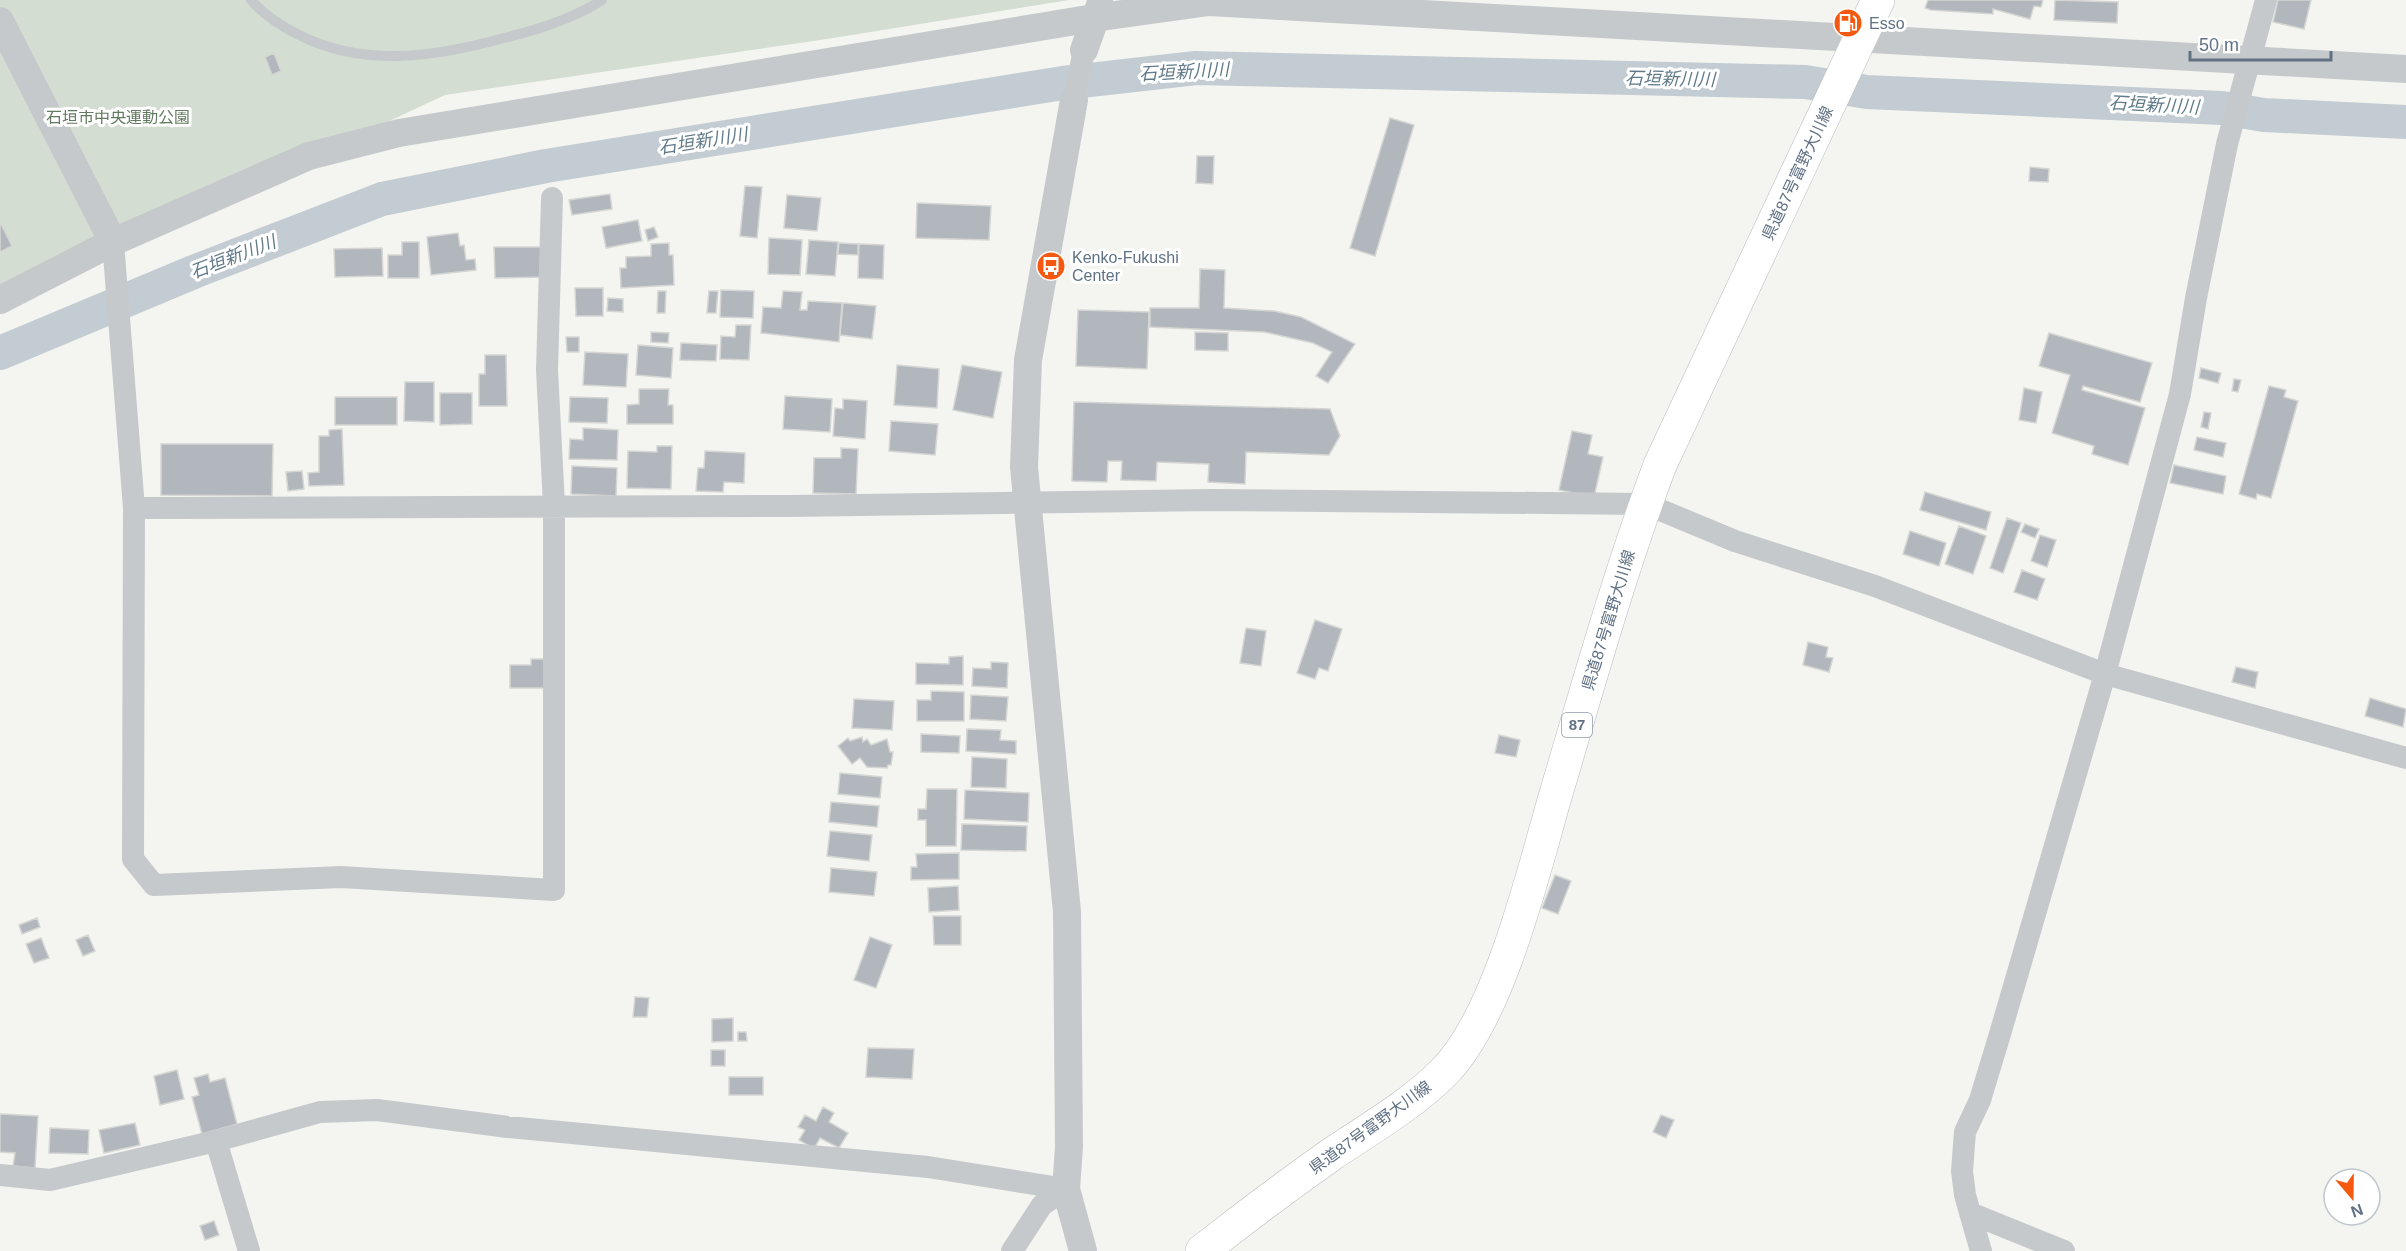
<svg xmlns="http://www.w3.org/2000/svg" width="2406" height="1251" font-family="Arial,'Noto Sans JP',sans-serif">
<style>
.green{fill:#d4ddd1}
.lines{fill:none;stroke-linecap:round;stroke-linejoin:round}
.river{stroke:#c3ccd2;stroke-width:34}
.building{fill:#b1b7bd;stroke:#d5d6d3;stroke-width:1.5}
.primary-casing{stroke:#b8bbbf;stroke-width:34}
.service{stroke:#c6c9cc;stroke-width:10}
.minor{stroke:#c6c9cc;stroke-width:22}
.tertiary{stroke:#c6c9cc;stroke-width:28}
.primary{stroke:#fff;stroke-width:33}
.labels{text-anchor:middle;stroke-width:6;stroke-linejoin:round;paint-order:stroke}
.shield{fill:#fff;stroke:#909ca9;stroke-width:1.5}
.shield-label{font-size:15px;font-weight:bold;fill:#607184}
.poi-label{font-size:16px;fill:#607184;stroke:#fff;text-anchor:start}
.park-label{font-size:16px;fill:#637b60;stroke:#fff}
.street-label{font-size:16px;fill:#607184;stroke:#fff}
.water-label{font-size:18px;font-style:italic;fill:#617a89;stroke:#fff}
</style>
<rect width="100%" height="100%" fill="#f4f5f0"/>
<path class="green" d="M0 0H1069L827 39 445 95 0 303Z"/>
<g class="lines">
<path class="river" d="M0 353 196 271 382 199 546 166 1063 83 1196 68 1805 82 1867 92 2222 108 2264 115 2406 122"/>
</g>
<path class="building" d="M1928 0H2043L2041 7 2034 6 2030 19 1993 9V14L1931 10 1925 8Z
M2055 0 2118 2 2117 23 2054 20Z
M2278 0H2311L2304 29 2273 22Z
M274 53 281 71 272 75 265 57Z
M1390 118 1414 125 1375 256 1350 248Z
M1197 156H1214L1213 184 1196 183Z
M2030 167 2049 169 2048 182 2029 181Z
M745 186 762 187 757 238 740 236Z
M610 194 612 209 572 215 569 200Z
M787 195 821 198 817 231 784 228Z
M917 203 991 206 989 240 916 238Z
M638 220 642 241 606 248 602 227Z
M1 224 12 246 0 252V225Z
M654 227 658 237 648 241 645 230Z
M458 233 460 246 464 245 466 260 475 259 476 270 431 275 427 237Z
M769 238 802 240 800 275 768 274Z
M809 240 838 242 835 276 806 274Z
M402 242H419V278H388V255H402Z
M669 243V255H673L674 285 621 288 620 268H626V257L651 256V244Z
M839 243 858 244V255L838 254Z
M859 244 884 245 883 279 858 278Z
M494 247H542L547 277 495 278Z
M382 248 383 276 335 277 334 249Z
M1200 269 1225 270 1224 308 1274 311 1301 317 1355 344 1328 383 1316 376 1332 352 1313 343 1264 332 1150 327V308H1199Z
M575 288H603V316H576Z
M721 290 754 291 753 318 720 317Z
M658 291H666L665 313H657Z
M709 291H718L716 313H707Z
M783 291 802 292 800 310H807L808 301 842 303 839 342 761 333 763 307 781 308Z
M608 298 623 299V312L607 311Z
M843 303 876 306 872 339 840 335Z
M1078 310 1149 312 1147 369 1076 366Z
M736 325H751L749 360 720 359 721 336 735 337Z
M651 332 669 333 668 343 651 342Z
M1195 332 1228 333V351L1195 350Z
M2049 333 2152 363 2140 402 2083 386 2082 390 2145 408 2128 465 2092 454 2094 446 2052 433 2070 375 2039 366Z
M566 337H579V352H567Z
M681 343 717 345 716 361 680 360Z
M638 345 673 348 671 378 636 375Z
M585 352 628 354 626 387 583 385Z
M485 355H506L507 406H479V374H485Z
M897 365 939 369 937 408 894 405Z
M962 365 1002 372 993 418 953 410Z
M2201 368 2221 373 2218 383 2199 378Z
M2234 379 2241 380 2238 392 2232 391Z
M405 382H434V422L404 421Z
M2269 386 2286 390 2284 397 2298 401 2271 498 2257 494 2256 499 2239 494Z
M2024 388 2042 392 2036 423 2019 420Z
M639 389H669L668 405H673V424H627V405L639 404Z
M440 393H472V424L440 425Z
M785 396 832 399 830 432 783 429Z
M335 397H397V425H335Z
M570 397 608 398 607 423 569 422Z
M843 399 867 401 865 439 833 436 835 408 843 409Z
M1074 402 1330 409 1340 436 1329 455 1246 452 1245 484 1208 482 1209 464 1157 462 1156 481 1121 480 1122 461H1108L1107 482 1072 481Z
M2204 412 2211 413 2208 429 2201 427Z
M891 421 938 424 935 455 889 451Z
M583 428 618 430 617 460 569 459 570 439 583 440Z
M342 429 344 485 309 486 308 473 319 472V436H329V430Z
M1572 431 1592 435 1588 454 1603 457 1594 497 1559 490Z
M2197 437 2226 443 2223 457 2194 450Z
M161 444H273L272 496 161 495Z
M657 446H672L671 489 627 488 628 451 657 452Z
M841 448 858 449 856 494 813 493 814 458H841Z
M705 451 745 453 744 483 724 482 723 492 696 491 698 468H704Z
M2174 465 2226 476 2223 494 2170 483Z
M572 466 617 468 616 496 571 494Z
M302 471 304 489 288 491 286 472Z
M1925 492 1991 512 1986 530 1920 510Z
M2007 518 2021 523 2003 573 1990 568Z
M2025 524 2039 529 2035 538 2021 532Z
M1959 526 1986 536 1973 574 1945 564Z
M1910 531 1946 543 1939 566 1903 554Z
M2040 535 2056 540 2047 567 2031 561Z
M2022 570 2045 579 2037 600 2014 592Z
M1315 620 1342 629 1328 671 1319 668 1315 679 1297 673Z
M1246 628 1266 631 1261 666 1240 663Z
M1808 642 1828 647 1826 657 1833 658 1829 672 1803 665Z
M963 656V685L916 684V663L949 664V657Z
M531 659H545V688H510V665H531Z
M991 662 1008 663 1007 688 972 686 973 668 991 669Z
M2236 667 2258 672 2255 688 2232 682Z
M931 691 964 692V721H917V700H931Z
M971 695 1008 697 1006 721 970 719Z
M2370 698 2406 709 2403 727 2365 716Z
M854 699 894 701 892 730 852 728Z
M967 729 1001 730 1000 740 1016 741V754L966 751Z
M921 734 960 736 959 753 921 752Z
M1499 735 1520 740 1516 757 1495 753Z
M862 737 863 742 867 739 871 745 887 739 890 752H893L891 765H888L887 768 867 767 860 758 852 764 838 746 848 738 850 741Z
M972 757 1007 759 1006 788 971 787Z
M840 773 882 777 880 798 838 794Z
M927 789H957L956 846H926V820H918V809H926Z
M965 790 1029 793 1028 822 964 819Z
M831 802 879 806 877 827 829 822Z
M962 824 1027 826 1026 851 961 850Z
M830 831 872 835 869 861 827 856Z
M959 853V879L911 880V867H917L916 854Z
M831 868 877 872 874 896 829 892Z
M1555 875 1571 881 1558 914 1542 908Z
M958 886 959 910 929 912 928 888Z
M933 916H961V945H934Z
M37 918 40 927 22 934 19 925Z
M88 935 95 951 83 956 76 940Z
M870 937 892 945 876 988 854 980Z
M41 938 49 958 34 963 26 944Z
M635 997 649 998 647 1017H633Z
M733 1018V1041L712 1042V1019Z
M738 1032H746L747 1041H738Z
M868 1048 914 1049 912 1079 866 1077Z
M711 1050H725V1066H711Z
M177 1070 184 1099 160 1105 154 1076Z
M208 1074 210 1082 225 1078 237 1124 202 1134 192 1097 199 1095 194 1078Z
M729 1077H763V1095H729Z
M823 1107 834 1113 829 1122 848 1133 839 1148 820 1138 814 1149 799 1140 805 1130 798 1127 805 1115 816 1121Z
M0 1114 38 1116 35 1168 13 1166 15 1153 0 1152Z
M1661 1115 1674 1120 1666 1138 1653 1132Z
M135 1123 140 1145 104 1153 99 1130Z
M50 1128 89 1130 88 1154 49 1153Z
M214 1221 219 1235 205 1240 200 1226Z"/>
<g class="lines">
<g class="primary-casing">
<path id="primary" d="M1202 1251C1244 1218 1288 1185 1332 1154 1369 1129 1411 1105 1443 1073 1499 1018 1533 873 1555 797 1588 686 1619 574 1660 465L1878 0"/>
</g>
<path class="service" d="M251 0C264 15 281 26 299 35 365 68 435 57 504 38 537 30 573 19 602 0"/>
<path class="minor" d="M1074 100 1084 50
M113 242 134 508 133 859 154 885 341 877 554 890V505L547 370 552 198
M134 508 790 506 1213 500 1646 504 1735 541 1875 586 2105 674 2406 758
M216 1141 249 1251
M0 1175 50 1180 216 1141 320 1112 377 1110 508 1127 928 1167 1066 1189
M1970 1213 2064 1251
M1012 1251 1042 1205 1066 1189
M1981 1251 1965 1195 1962 1171 1965 1132 1980 1100 2000 1034 2105 674 2180 394 2196 298 2227 144 2266 0"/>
<path class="tertiary" d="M0 21 113 242
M1084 50 1100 5
M1074 100 1028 360 1024 467 1067 912 1069 1147 1066 1189 1083 1251
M0 300 113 242 309 156 399 133 1094 18 1209 2 2406 69"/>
<use href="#primary" class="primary"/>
</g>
<defs>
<g id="fuel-disc" transform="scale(1.5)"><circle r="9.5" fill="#f45911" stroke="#fff"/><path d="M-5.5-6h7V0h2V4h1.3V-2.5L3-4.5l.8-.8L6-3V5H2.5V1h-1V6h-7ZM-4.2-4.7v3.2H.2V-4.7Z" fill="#fff"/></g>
<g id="bus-disc" transform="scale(1.5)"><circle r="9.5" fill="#f45911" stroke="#fff"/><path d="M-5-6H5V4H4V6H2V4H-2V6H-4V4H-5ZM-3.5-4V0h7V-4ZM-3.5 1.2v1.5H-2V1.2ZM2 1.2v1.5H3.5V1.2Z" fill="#fff"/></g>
</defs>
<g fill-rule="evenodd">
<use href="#fuel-disc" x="1848" y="23"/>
<use href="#bus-disc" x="1051" y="266"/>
</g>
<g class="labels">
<rect class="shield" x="1562" y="713" width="30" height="24" rx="4.5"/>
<g class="shield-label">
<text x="1577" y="730">87</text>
</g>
<g class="poi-label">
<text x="1869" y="29">Esso</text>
<text x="1072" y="263">Kenko-Fukushi<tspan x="1072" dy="18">Center</tspan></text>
</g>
<g class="park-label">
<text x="118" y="123">石垣市中央運動公園</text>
</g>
<g class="street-label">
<text transform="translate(1797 173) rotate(-65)" y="6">県道87号富野大川線</text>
<text transform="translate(1608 620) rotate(-73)" y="6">県道87号富野大川線</text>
<text transform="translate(1370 1127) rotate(-36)" y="6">県道87号富野大川線</text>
</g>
<g class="water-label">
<text transform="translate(1184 72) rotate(-3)" y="6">石垣新川川</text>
<text transform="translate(1670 79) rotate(1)" y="6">石垣新川川</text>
<text transform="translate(2154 105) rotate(3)" y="6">石垣新川川</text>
<text transform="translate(703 141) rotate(-9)" y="6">石垣新川川</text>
<text transform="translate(233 257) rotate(-21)" y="6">石垣新川川</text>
</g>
</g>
<g transform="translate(2352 1197) rotate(160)"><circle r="28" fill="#ffffff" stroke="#bfc6ce" stroke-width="1.5"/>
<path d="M0-4.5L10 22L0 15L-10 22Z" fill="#f45911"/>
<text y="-9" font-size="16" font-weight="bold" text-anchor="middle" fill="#607184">N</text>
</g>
<path d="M2190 51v9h141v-9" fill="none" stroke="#607184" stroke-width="3"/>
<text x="2199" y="51" font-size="18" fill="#607184" stroke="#ffffff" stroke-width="4.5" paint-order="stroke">50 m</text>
</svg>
